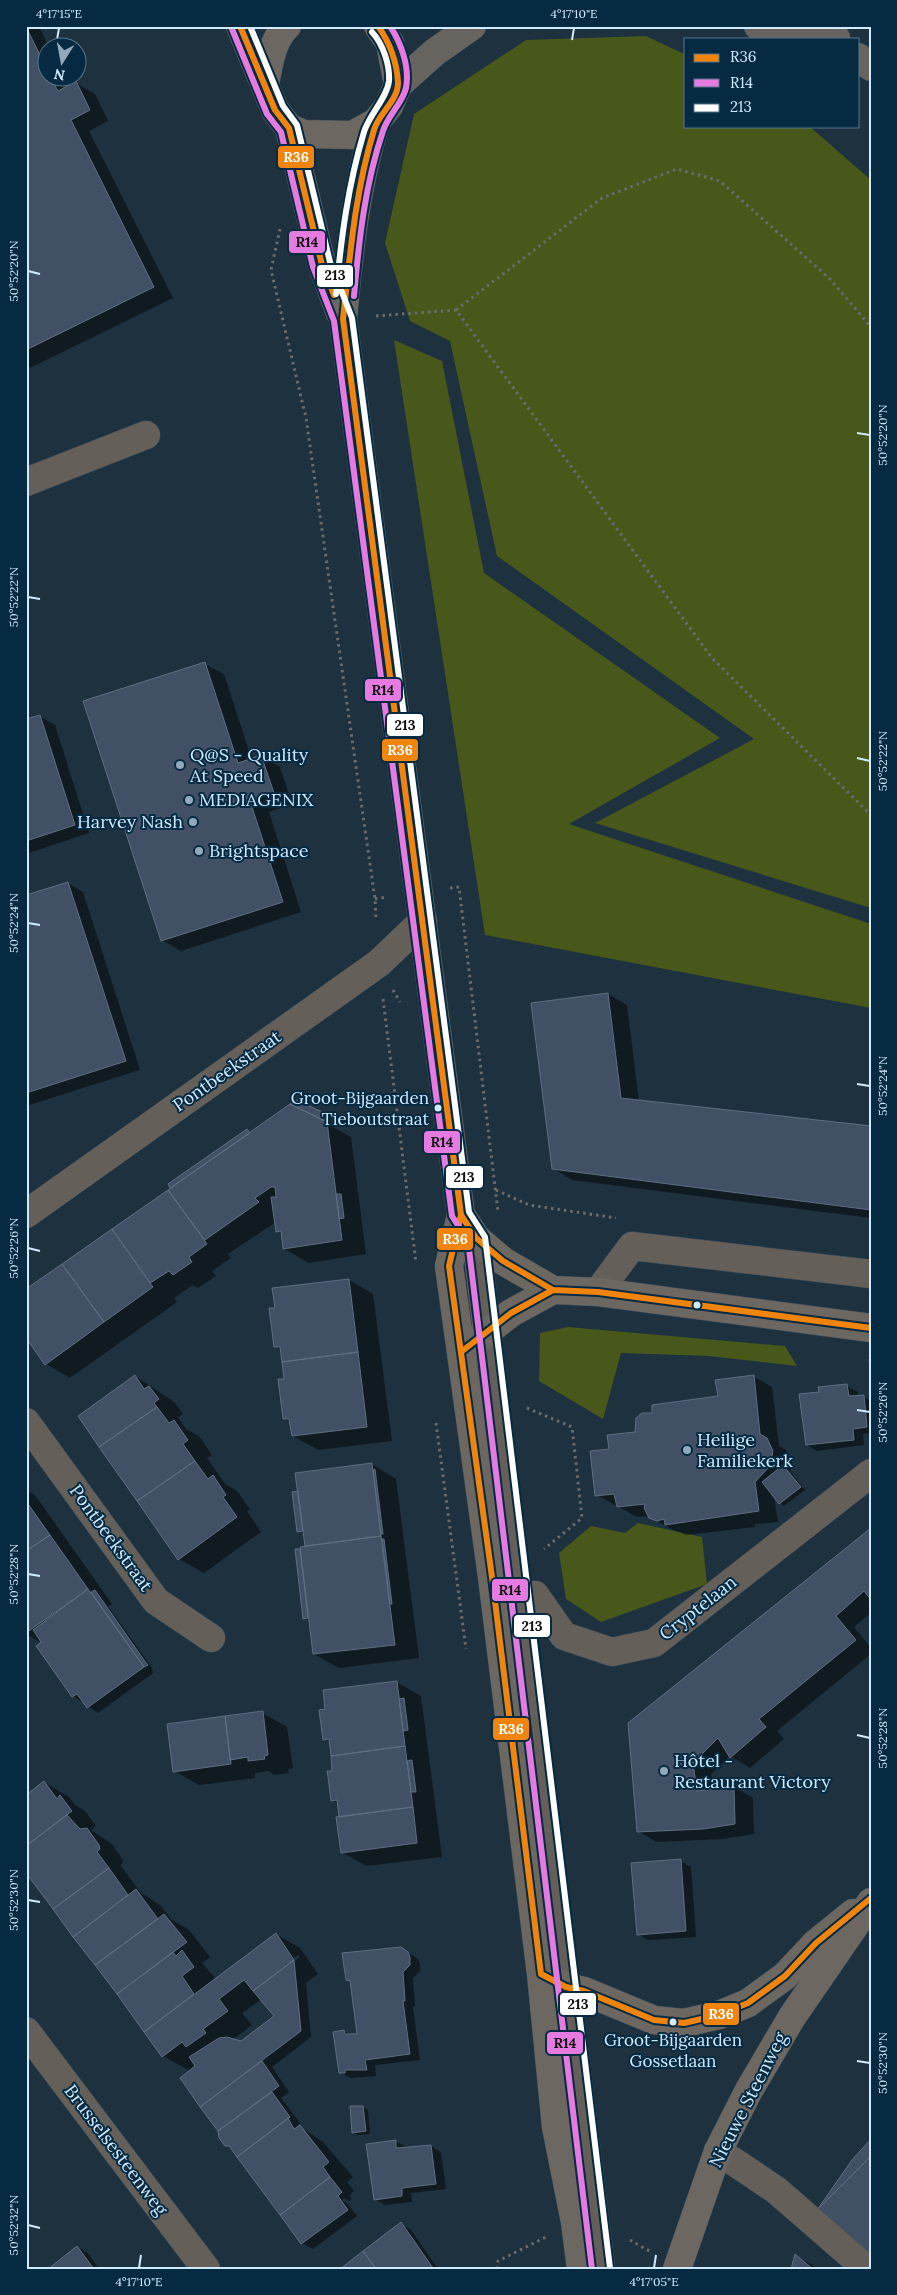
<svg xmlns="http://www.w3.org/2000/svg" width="897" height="2295" font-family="Lora,serif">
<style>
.green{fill:#47581a}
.shadow{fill:#0007;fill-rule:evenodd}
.building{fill:#415065;stroke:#5f6e80}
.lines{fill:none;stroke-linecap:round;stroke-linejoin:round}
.minor-casing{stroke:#3d4e5b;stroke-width:29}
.major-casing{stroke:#3d4e5b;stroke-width:29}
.highway-casing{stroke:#3d4e5b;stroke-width:29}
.path{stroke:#6a6c6c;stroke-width:3;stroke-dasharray:2.5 4;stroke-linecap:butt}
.minor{stroke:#655f59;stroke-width:28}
.major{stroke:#6d6761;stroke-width:28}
.highway{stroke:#67645f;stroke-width:28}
.bus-1-casing{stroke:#052a41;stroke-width:10}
.bus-2-casing{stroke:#052a41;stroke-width:10}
.bus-3-casing{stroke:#052a41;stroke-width:10}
.bus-1{stroke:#f1840d;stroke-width:6}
.bus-2{stroke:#e57be0;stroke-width:6}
.bus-3{stroke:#fff;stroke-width:6}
.ticks{fill:none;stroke:#d0eaff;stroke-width:2}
.poi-dot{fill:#92a9bc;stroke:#052a41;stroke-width:2}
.bus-dot{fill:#d0eaff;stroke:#052a41;stroke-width:2}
.labels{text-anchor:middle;stroke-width:4;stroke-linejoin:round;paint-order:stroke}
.bus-label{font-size:17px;fill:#d0eaff;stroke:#052a41;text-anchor:end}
.poi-label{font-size:18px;fill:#d0eaff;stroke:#052a41;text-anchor:start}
.street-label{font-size:18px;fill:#d0eaff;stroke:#052a41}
.line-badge{stroke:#052a41;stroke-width:2}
.badge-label{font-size:14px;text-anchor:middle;font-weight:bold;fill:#fff}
.pale-badge-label{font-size:14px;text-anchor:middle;font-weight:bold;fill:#111}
.neatline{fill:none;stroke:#d0eaff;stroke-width:2}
.ticks-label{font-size:12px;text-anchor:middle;fill:#d0eaff}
</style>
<rect width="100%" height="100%" fill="#1e313f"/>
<path class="green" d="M646 36 686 55V126H809L871 180V908L595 823 754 739 497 556 450 341 410 321 385 243 414 114 526 40Z
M394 340 442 361 484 573 720 738 569 824 871 924V1008L485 935Z
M568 1327 785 1346 797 1366 709 1356 621 1353 603 1419 539 1381 540 1333Z
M638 1523 702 1537 707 1584 601 1622 566 1599 559 1553 591 1526 625 1533Z"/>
<path class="shadow" d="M26 26H39L49 48 48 78H64L68 87 76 83 95 94 108 121 89 131 173 298 26 370Z
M205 664 224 674 252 760 261 756 280 767 292 804 269 812 301 912 181 951 162 940Z
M39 716 55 725 89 833 26 854V721Z
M68 883 83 892 140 1070 26 1106V896Z
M608 994 627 1005 639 1101 871 1127V1218L572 1180 553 1168Z
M326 1115 331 1118V1126L351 1137 366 1254 309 1263 284 1249 283 1234 277 1231 276 1222 228 1254 231 1258 212 1271 216 1276 198 1288 193 1285 174 1298 177 1302 70 1378 46 1364 26 1291 172 1188 170 1185 247 1130 252 1133Z
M349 1280 373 1294 392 1441 318 1450 293 1436 290 1422 284 1419 285 1380 282 1350 275 1347 276 1309Z
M135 1376 174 1402 183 1414 178 1417 186 1429 199 1436 212 1455 207 1458 225 1484 237 1491 250 1509 247 1511 261 1532 204 1573 179 1559Z
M753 1376 772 1387 779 1446 786 1450 792 1463 790 1471 805 1490 784 1506 774 1496 778 1522 755 1524V1527L686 1535 669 1528 649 1516 637 1517 597 1495 610 1450 636 1433 654 1414 719 1397Z
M847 1386 858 1392V1397L863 1396 871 1401V1433L863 1434 864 1445 817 1451 807 1445 820 1393Z
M372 1464 396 1479 419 1658 339 1668 314 1654 310 1621 305 1618 300 1550 306 1547 304 1534 298 1531Z
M26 1490 35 1495 112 1604 108 1606 152 1668 153 1673 98 1713 73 1696 37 1646 42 1643 26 1634Z
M871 1530V1613L854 1627 871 1648V1654L777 1731 784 1739 750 1768 730 1756 711 1774 714 1790 734 1787 753 1798 754 1834 723 1839 657 1842 638 1831Z
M396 1682 421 1696 442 1857 366 1866 342 1852 338 1804 332 1800 334 1772 331 1742 324 1739 326 1710Z
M262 1713 287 1727 293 1768 288 1769 289 1773 274 1775 268 1771 255 1773V1778L199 1785 174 1771Z
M44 1782 69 1797 75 1805 85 1811 96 1826 91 1830 112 1844 123 1860 121 1866 141 1893 160 1905 172 1920 189 1930 210 1957 202 1963 216 1979 276 1934 300 1948 318 1974 306 1983 311 2037 272 2067 289 2092 281 2098 300 2123 297 2125 323 2142 353 2177 347 2182 354 2191 349 2195 352 2199 349 2201 344 2198 342 2200 348 2204 357 2216 313 2249 302 2243 233 2149 226 2145 221 2134 181 2078 190 2071 163 2056 26 1871V1797ZM298 1955 300 1957 257 1989H253ZM262 1999 276 2016 242 2042 232 2040 252 2025 242 2013Z
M680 1861 691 1867 696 1937 648 1940 638 1934Z
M401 1948 418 1959 420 1964V1971L413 1978 415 2006 413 2007 420 2060 375 2065 376 2076 350 2078 340 2072 344 2031 351 2035H359L352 1982 347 1979Z
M363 2107 368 2110 370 2134 358 2135 353 2133 351 2108Z
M395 2141 406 2147 431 2146 441 2152 446 2189 411 2193 412 2202 385 2205 375 2199Z
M401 2224 411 2230 438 2269H343Z
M77 2247 88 2253 99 2269H50Z
M796 2256 814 2266 817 2269H792Z"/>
<path class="building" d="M26 27 48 71V78H51L58 91 76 81 90 110 71 120 154 287 26 350Z
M205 662 238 763 261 755 274 793 250 801 283 902 161 941 83 701Z
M40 715 75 825 26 841V719Z
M68 882 126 1061 26 1093V895Z
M608 993 621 1098 871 1126V1210L552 1169 531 1003Z
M296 1100 327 1114V1122L290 1104Z
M290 1104 327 1122 342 1240 283 1249 281 1231 276 1232 271 1197H276L275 1187H271L255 1198 259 1202 205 1240 168 1190Z
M247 1129 250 1133 170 1188 168 1184Z
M168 1190 207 1244 189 1257 192 1262 173 1275 169 1271 150 1283 112 1229Z
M336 1194H341L344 1218 339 1219Z
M112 1229 153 1287 104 1322 62 1264Z
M62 1264 104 1322 45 1365 26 1338V1289Z
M349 1279 358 1352 282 1362 280 1347H274L269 1308H275L272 1288Z
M358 1352 367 1427 292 1436 289 1419H283L278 1379H284L282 1362Z
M135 1375 144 1389 149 1386 159 1399 154 1403 157 1407 99 1447 78 1416Z
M754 1375 760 1434 767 1438 773 1451 770 1466 755 1482 759 1511 665 1525 664 1519 657 1521 649 1518 644 1508 645 1504 617 1507 614 1494 595 1496 590 1451 609 1449 607 1435 635 1432 636 1418 642 1413H652V1405L718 1396 715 1380Z
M847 1384 849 1396 864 1395 867 1427 853 1429 854 1440 806 1445 799 1394 819 1392 818 1387Z
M157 1407 169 1423 174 1420 188 1440 183 1444 195 1461 137 1501 99 1447Z
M195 1461 208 1479 213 1475 226 1495 223 1497 237 1517 178 1560 137 1501Z
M372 1463 381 1536 305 1546 295 1473Z
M783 1465 801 1487 779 1504 762 1482Z
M375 1469 383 1534H381L373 1470Z
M298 1491 303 1531 297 1532 292 1492Z
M26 1501 50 1535 26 1551Z
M871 1528V1600L864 1591 836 1616 856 1640 759 1719 766 1727 730 1758 718 1738 693 1763 697 1791 734 1786 735 1824 703 1829 637 1832 628 1723Z
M50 1535 88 1589 26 1633V1551Z
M381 1536 395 1645 313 1654 300 1547Z
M382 1539H384L392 1604H390Z
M295 1549H300L308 1618 303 1619Z
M88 1589 144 1667 87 1708 77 1694 72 1697 36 1646 41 1642 33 1630Z
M95 1590 144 1660 148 1665 144 1667 91 1592Z
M397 1681 405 1746 331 1756 329 1739 323 1740 319 1710 325 1709 323 1690Z
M404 1698 408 1730 403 1731 399 1699Z
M263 1711 268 1755 264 1756 265 1759 248 1761V1757L230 1760 225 1716Z
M225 1716 231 1764 173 1772 167 1724Z
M405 1746 413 1807 339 1817 337 1800 331 1801 328 1777 327 1771H332L331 1756Z
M412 1760 416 1792H411L407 1761Z
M44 1781 57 1799 60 1795 72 1811 26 1846V1795Z
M413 1807 417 1843 341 1853 336 1817Z
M67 1815 80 1829 87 1828 99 1845 100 1849 97 1852 109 1868 53 1909 26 1873V1846Z
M681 1859 686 1931 637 1935 631 1863Z
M109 1868 128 1895 73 1937 53 1909Z
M136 1889 158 1919 95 1965 73 1937Z
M164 1914 187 1942 117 1994 95 1965Z
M276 1933 294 1960 253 1991 244 1980 219 1999 228 2011 203 2029 206 2033 186 2047 182 2042 162 2057 144 2032Z
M401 1947 408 1952 410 1957V1965L403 1972 405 2001H403L410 2054 365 2060 367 2070H345V2073H339L333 2032 344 2030 345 2034H357L350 1981 346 1980 342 1953Z
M182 1950 194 1967 182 1976 194 1994 144 2032 117 1994 173 1952 176 1956Z
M294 1960 301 2031 200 2107 180 2078 195 2066 189 2057 219 2038 227 2037 241 2041 274 2016 253 1991Z
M262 2061 279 2086 218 2131 200 2107Z
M272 2092 290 2117 237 2157 229 2146H225L219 2138 218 2131Z
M350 2106H363L366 2131 352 2133Z
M288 2118 294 2129 300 2125 329 2162 323 2167 330 2177 280 2215 237 2157Z
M871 2139V2156L817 2210 852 2160Z
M396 2140V2148L431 2145 436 2184 402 2188V2196L374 2200 366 2144Z
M871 2156V2262L817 2210Z
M330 2177 342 2192 338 2196 348 2210 301 2244 280 2215Z
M401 2222 433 2268 376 2269 363 2251Z
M77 2246 94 2269H48Z
M363 2251 376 2269H340Z
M795 2254 813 2269H791Z"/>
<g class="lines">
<g class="minor-casing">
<path id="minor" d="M26 482 146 435
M26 1214 379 963 423 921
M476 1238 518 1597 601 2269
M598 1292 632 1246 871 1274
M26 1422 156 1601 211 1638
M505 1587 518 1597 535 1595 564 1636 612 1652 654 1643 871 1473
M26 2031 206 2269
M718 2151 776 2190 867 2269"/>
</g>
<g class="major-casing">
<path id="major" d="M240 26 275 110 289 128 304 134 352 135 376 122 389 106 398 85 390 43 378 26
M265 84C269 64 272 40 287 26
M376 122C356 187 349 251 343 319L461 1215 449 1266 492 1577 541 1974 556 2127 575 2222 581 2269
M289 128 322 265 340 313
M461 1215 476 1238 503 1261 553 1290 598 1292 871 1328
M461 1352 511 1313 553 1290
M541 1974 566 1987 584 1991 654 2020 684 2023 719 2015 748 2003 785 1976 816 1943 853 1913
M677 2269 718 2151 749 2090 792 2017 871 1902"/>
</g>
<g class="highway-casing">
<path id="highway" d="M758 26 836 38
M858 57 871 67
M398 85 435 52 472 26"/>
</g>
<path class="path" d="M280 229 271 270 306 418 375 899 376 920
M456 310 602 198 677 169 720 181 830 279 871 327
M376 316 456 310 712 658 871 815
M450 888 459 887 498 1212
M375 899 387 897
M393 990 400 1002
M383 999 416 1263
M496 1190 529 1205 616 1218
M870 1359 871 1373
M527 1408 572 1427 582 1518 544 1549
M436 1423 466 1649
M630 2240 651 2252
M497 2269 498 2261 546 2237"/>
<use href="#minor" class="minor"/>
<use href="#major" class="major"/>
<use href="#highway" class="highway"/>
<g class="bus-1-casing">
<path id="bus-1" d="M240 26 275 110 289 128 322 265 334 295
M378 26C390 43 397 62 398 83 398 101 378 114 374 130 355 192 350 255 343 319L461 1215 449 1266 492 1577 541 1974
M457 1183 461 1215 476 1238 503 1261 553 1290 598 1292 871 1328
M461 1352 511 1313 553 1290
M541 1974 566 1987 584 1991 654 2020 684 2023 719 2015 748 2003 785 1976 816 1943 871 1898"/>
</g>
<g class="bus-2-casing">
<path id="bus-2" d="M232 29 267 114 281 132 313 267 334 321 452 1216 468 1241 592 2269
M354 296C359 240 365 184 383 131 388 115 402 104 406 88 410 67 401 43 390 26"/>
</g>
<g class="bus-3-casing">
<path id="bus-3" d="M250 26 283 106 297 125 330 262 352 318 469 1212 485 1237 610 2268
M336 294C341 239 348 185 364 132 369 115 387 98 389 81 390 65 383 44 372 32"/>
</g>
<use href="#bus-1" class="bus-1"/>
<use href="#bus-2" class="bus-2"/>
<use href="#bus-3" class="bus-3"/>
</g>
<path class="ticks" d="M57 40 59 28M572 40 574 28M28 271 40 274M857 433 870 435M28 597 40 599M857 758 870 761M28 923 40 925M857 1084 870 1086M28 1248 40 1251M857 1410 870 1412M28 1574 40 1576M857 1735 870 1738M28 1900 40 1902M857 2061 870 2063M28 2225 40 2228M139 2268 141 2255M654 2268 656 2255"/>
<g class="poi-dot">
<circle cx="180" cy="765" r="5"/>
<circle cx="189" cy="800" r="5"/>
<circle cx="193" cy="822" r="5"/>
<circle cx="199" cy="851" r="5"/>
<circle cx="687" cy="1450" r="5"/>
<circle cx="664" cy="1771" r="5"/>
</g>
<g class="bus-dot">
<circle cx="438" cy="1108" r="4.5"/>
<circle cx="697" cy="1305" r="4.5"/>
<circle cx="673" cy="2022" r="4.5"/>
</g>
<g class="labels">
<g class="bus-label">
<text x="429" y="1104">Groot-Bijgaarden<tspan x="429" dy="21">Tieboutstraat</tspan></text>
<text x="673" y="2046" text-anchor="middle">Groot-Bijgaarden<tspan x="673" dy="21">Gossetlaan</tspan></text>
</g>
<g class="poi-label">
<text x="190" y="761">Q@S - Quality<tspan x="190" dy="21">At Speed</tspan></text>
<text x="199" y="806">MEDIAGENIX</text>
<text x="183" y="828" text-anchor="end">Harvey Nash</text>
<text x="209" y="857">Brightspace</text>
<text x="697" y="1446">Heilige<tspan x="697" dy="21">Familiekerk</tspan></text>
<text x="674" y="1767">Hôtel -<tspan x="674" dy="21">Restaurant Victory</tspan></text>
</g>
<g class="street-label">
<text transform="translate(227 1071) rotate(-35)" y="6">Pontbeekstraat</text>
<text transform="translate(111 1538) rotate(54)" y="6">Pontbeekstraat</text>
<text transform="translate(698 1608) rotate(-38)" y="6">Cryptelaan</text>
<text transform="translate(748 2100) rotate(-63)" y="6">Nieuwe Steenweg</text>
<text transform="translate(116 2150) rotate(53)" y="6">Brusselsesteenweg</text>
</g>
</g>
<g class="line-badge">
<rect x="277" y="145" width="38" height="24" rx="5" fill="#f1840d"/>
<rect x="288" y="230" width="38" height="24" rx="5" fill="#e57be0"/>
<rect x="316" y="264" width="38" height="24" rx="5" fill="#fff"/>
<rect x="364" y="678" width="38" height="24" rx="5" fill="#e57be0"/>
<rect x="386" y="713" width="38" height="24" rx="5" fill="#fff"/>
<rect x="381" y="738" width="38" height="24" rx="5" fill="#f1840d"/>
<rect x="423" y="1130" width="38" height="24" rx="5" fill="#e57be0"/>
<rect x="445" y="1165" width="39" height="24" rx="5" fill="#fff"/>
<rect x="436" y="1227" width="38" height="24" rx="5" fill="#f1840d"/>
<rect x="491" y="1578" width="38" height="24" rx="5" fill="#e57be0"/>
<rect x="513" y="1614" width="38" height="24" rx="5" fill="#fff"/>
<rect x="492" y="1717" width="38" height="24" rx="5" fill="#f1840d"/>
<rect x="559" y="1992" width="38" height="24" rx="5" fill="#fff"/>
<rect x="702" y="2002" width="38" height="24" rx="5" fill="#f1840d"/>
<rect x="546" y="2031" width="38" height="24" rx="5" fill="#e57be0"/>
</g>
<g class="badge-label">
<text x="296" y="162">R36</text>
<text x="400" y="755">R36</text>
<text x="455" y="1244">R36</text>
<text x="511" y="1734">R36</text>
<text x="721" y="2019">R36</text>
</g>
<g class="pale-badge-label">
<text x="307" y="247">R14</text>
<text x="335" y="280">213</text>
<text x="383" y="695">R14</text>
<text x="405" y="730">213</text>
<text x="442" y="1147">R14</text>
<text x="464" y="1182">213</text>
<text x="510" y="1595">R14</text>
<text x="532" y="1631">213</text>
<text x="578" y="2009">213</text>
<text x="565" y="2048">R14</text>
</g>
<rect width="897" height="2295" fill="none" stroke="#052a41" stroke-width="55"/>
<rect x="684" y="38" width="175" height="90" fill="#052a41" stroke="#56778d"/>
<rect x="694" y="54" width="25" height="8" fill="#f1840d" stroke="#56778d"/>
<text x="730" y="62" font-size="15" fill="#d0eaff">R36</text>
<rect x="694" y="79" width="25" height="8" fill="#e57be0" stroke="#56778d"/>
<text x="730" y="88" font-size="15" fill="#d0eaff">R14</text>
<rect x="694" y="104" width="25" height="8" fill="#ffffff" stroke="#56778d"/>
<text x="730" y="112" font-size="15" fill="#d0eaff">213</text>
<g transform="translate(62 62) rotate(191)"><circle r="24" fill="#052a41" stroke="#56778d"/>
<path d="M0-4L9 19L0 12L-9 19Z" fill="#92a9bc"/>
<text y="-8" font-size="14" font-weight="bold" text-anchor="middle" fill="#d0eaff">N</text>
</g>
<rect x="28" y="28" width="842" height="2240" class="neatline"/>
<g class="ticks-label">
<text x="59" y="18">4°17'15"E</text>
<text x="574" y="18">4°17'10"E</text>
<text transform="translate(14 271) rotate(-90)" y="4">50°52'20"N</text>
<text transform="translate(883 435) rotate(-90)" y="4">50°52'20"N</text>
<text transform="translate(14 597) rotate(-90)" y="4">50°52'22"N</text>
<text transform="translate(883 761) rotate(-90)" y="4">50°52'22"N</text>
<text transform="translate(14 923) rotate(-90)" y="4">50°52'24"N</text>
<text transform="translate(883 1086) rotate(-90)" y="4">50°52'24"N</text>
<text transform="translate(14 1248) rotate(-90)" y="4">50°52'26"N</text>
<text transform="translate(883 1412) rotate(-90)" y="4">50°52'26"N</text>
<text transform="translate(14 1574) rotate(-90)" y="4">50°52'28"N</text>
<text transform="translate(883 1738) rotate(-90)" y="4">50°52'28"N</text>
<text transform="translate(14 1900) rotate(-90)" y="4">50°52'30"N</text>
<text transform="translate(883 2063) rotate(-90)" y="4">50°52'30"N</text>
<text transform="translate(14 2225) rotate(-90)" y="4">50°52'32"N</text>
<text x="139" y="2286">4°17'10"E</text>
<text x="654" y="2286">4°17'05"E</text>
</g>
</svg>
